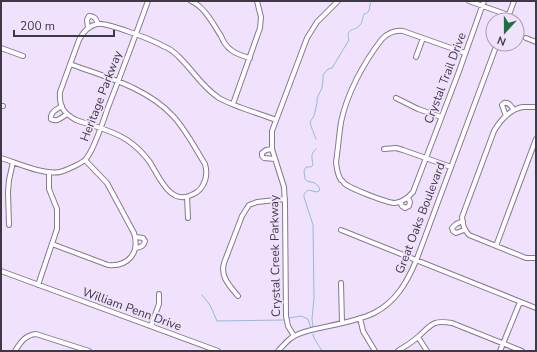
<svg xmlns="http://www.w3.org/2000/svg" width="537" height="352" font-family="'Nunito Sans',sans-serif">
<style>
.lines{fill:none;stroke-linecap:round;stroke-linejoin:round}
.stream{stroke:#92bbdf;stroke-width:1}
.street-casing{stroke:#867793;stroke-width:6}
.street{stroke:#fff;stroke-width:4}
.labels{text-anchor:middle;stroke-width:3.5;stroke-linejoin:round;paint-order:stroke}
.street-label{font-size:12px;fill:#3f3845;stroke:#f0e2fc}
</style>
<rect width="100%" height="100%" fill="#f0e2fc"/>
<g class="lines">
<path class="stream" d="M316 139 311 126 310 122 314 116 317 103V98L322 88 323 80V75L328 69 332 68 349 40C346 27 353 32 359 26 363 23 362 18 364 14 371 13 369 6 371 1
M202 295 210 305 217 321 284 320
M289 318 301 316 308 319 311 328
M313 327 312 319 314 298 313 225 304 197V194L308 190 317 192 319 191 320 188 315 183 307 181 305 179 304 171 306 167H311L313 165C312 157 310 155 316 149
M313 334 314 338 322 351"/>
<g class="street-casing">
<path id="street" d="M191 1C205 7 213 24 221 36 223 41 226 46 230 49 235 54 243 56 250 58
M469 1 508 15
M507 20 514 1
M88 28 87 20 89 16C95 16 96 19 98 24
M526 38 536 42
M1 48 23 56
M465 53 403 31C394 30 388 33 382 39 364 62 347 93 341 122 339 135 338 149 336 162 337 169 337 174 341 180 342 180 345 184 345 184 352 189 387 203 395 203 402 202 408 198 413 192L458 74 484 1
M416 57 423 38
M70 64C105 77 146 87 173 116 186 130 195 148 205 164 207 171 207 178 203 185 200 191 196 193 189 196 169 204 158 174 149 161 143 153 136 146 127 140 112 130 93 126 76 120 63 113 59 106 60 92L79 40C83 32 88 26 97 24 106 22 153 40 163 46 169 48 174 52 178 56 192 69 202 87 219 98 235 107 258 113 276 120
M396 98 418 109 441 117
M233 104 260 28 261 17 257 1
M1 106H3
M62 106C57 109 50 112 51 119 57 123 62 117 67 114
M536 107C532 107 527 107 523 107 510 109 500 121 494 131L462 217C463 225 463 228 469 235L526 258H536
M506 116 502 105 504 103C509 102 511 106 514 110
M272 149 266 150 262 153V156L264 158 275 159
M384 149 396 148 403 150 451 167
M1 158C17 163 43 175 60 172 67 170 80 164 85 160 93 152 103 122 107 110 121 74 135 37 148 1
M187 197 188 218
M400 202 402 206 405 208 409 206 410 202 408 198
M463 221 456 224 452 228 453 231 456 233 464 230
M9 225 8 192 9 180 13 162
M341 230 536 308
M136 237 143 238 145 241C144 246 141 247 136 248
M52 244 108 265C128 267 140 253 134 233L107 183 85 160
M496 246 536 139
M1 271 218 351
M341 283 342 323
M38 285 57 229V209L49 189V172
M238 296C230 286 220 277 224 263L242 216 247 208 249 205 257 202 285 199
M360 318 363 331 375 351
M151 326 159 304V294
M294 336 288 326 286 316 285 204 284 187 272 149V131L307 38 317 22 338 1
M418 337 427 351
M15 351C20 343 25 335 36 334L89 351
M278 351C282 347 287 341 291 338 298 333 307 331 315 329 333 325 358 321 374 313 396 302 407 282 416 261L497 44
M398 351C405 346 413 342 419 336 432 324 433 320 452 323L522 351
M500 351 520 302"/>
</g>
<use href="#street" class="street"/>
</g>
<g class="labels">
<g class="street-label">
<text transform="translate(445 78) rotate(-69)" y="4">Crystal Trail Drive</text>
<text transform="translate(101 96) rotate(-69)" y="4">Heritage Parkway</text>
<text transform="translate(420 218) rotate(-69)" y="4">Great Oaks Boulevard</text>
<text transform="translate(275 256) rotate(-91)" y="4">Crystal Creek Parkway</text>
<text transform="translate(132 309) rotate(20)" y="4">William Penn Drive</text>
</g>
</g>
<rect width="537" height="352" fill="none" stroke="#3f3845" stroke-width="4"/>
<g transform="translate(505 32) rotate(201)"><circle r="19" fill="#f0e2fc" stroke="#a99eb3"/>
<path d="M0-3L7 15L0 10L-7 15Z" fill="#1f7040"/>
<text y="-6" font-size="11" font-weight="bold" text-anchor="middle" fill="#3f3845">N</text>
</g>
<path d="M14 30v6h100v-6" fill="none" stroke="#3f3845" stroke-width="2"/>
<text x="20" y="30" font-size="12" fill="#3f3845" stroke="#f0e2fc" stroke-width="3" paint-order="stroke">200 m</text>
</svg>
